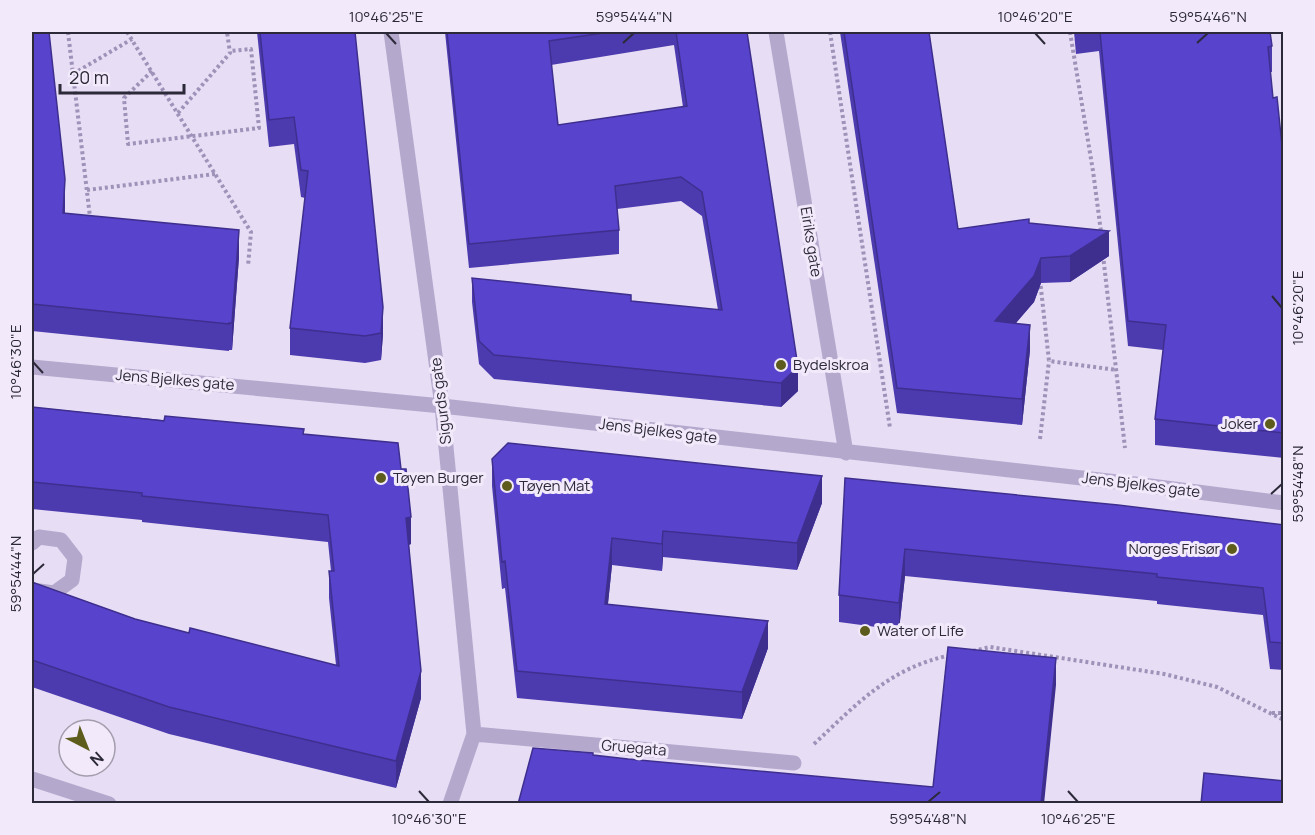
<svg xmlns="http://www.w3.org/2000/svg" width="1315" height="835" font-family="Manrope,sans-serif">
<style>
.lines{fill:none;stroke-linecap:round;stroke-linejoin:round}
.path{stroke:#9f92b9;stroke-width:4;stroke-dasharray:3 3;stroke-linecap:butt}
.minor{stroke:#b5a8cd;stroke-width:15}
.wall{fill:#4c3aaf;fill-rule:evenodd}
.shaded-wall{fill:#3e2f8f}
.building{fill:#5843cc;stroke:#3e2f8f;stroke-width:1.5}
.ticks{fill:none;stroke:#2c2939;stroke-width:2}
.poi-dot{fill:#5d5c1c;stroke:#f2eafb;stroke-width:2}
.labels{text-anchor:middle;stroke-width:6;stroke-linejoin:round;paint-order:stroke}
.street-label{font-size:15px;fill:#2c2939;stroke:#f2eafb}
.poi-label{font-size:15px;fill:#2c2939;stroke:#f2eafb;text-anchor:start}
.neatline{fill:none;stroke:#2c2939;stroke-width:2}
.ticks-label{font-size:15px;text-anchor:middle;fill:#2c2939}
</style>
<rect width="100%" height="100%" fill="#e7ddf4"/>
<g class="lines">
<path class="path" d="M68 32 90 217
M127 32 251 232 248 266
M830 32 890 428
M1070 32 1093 171 1101 232
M152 71 124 98 128 144 259 128 251 49 230 51
M73 74 132 39
M178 113 230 53 227 32
M87 190 215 174
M1103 255 1125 448
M1040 280 1049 361 1117 370
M1040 439 1049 361
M973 651 990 647 1164 674 1217 687 1284 720
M1272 713H1284
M814 744C858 703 889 668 951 655"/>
<path class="minor" d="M391 32 442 406 474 734 450 804
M776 32 846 453
M32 367 442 406 1135 484 1284 503
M32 543 39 537 61 540 75 558 72 580 54 593 32 590
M474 734 794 763
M32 779 109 804"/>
</g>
<path class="wall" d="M32 32 65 206V213L239 257 232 350H229V351L32 331Z
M257 32H355L383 334 381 360 365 363 290 355V328L305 198 301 197 294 144 269 147Z
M445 32H747L798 391 781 407 494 379 479 364 472 302V278L631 301 718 310 702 216 681 201 617 209 619 230V254L469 268ZM674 45 683 107 558 125 551 65Z
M840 32H929L958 229 1029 223 1109 256 1070 282 1041 283 1034 302 1016 323 1030 350 1022 425 897 413Z
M1074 32H1270L1272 46V72H1270L1273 98 1284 165V458L1155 445V419L1163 350 1128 346 1099 51 1076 54Z
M32 407 304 434 411 544 409 545 421 698 396 788 169 734 32 687V582L135 619 189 633 336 665 329 598V571H331L328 542 142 522V520L32 509Z
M492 459 822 503 797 570 663 557 662 571 612 565 608 604 768 648 742 719 517 698 505 588 502 589 492 486Z
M845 478 1284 525V670L1270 669 1263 615 1157 604V601L905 576 899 630 839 622V595Z"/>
<path class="shaded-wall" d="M65 179V206L63 240V213Z
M239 230V257L232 350V323Z
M1109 231V256L1070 282V256Z
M1041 258V283L1034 302 995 347V321Z
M383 307V334L381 360V333Z
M1030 325V350L1022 425V399Z
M798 367V391L781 407V383Z
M822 476V503L797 570V543Z
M411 517V544L406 545V518Z
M663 531V557L662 571V544Z
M612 538V565L605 631V604Z
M905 549V576L899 630V603Z
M768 621V648L742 719V692Z
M1056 658V685L1044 804H1041Z
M421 671V698L396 788V761Z"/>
<path class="building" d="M32 32H49L65 179 63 213 239 230 232 323H229V324L32 304Z
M260 32H355L383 307 381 333 365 336 290 328 308 171 301 170 294 117 269 120Z
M447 32H610L549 41 558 125 687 106 676 32H747L798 367 781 383 494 355 479 341 472 278 631 295V301L722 310 702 192 681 177 615 186 619 230 469 244Z
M844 32H929L958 229 1029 219V223L1109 231 1070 256 1041 258 1034 276 995 321 1030 325 1022 399 897 388Z
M1100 32H1270L1272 46 1268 47 1273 98 1277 97 1284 165V433L1155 419 1166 325 1128 321Z
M32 407 164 421 165 416 304 429 303 434 398 443 401 469H406L411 517 406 518 421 671 396 761 169 707 32 660V582L135 619 189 633 190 628 339 666 329 571H334L328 515 142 496V493L32 482Z
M508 443 822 476 797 543 663 531 662 544 612 538 605 604 768 621 742 692 517 671 505 561 502 562 492 459Z
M845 478 1118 505 1284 525V643L1270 642 1263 588 1157 577V574L905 549 899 603 839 595Z
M948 647 1056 658 1041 804H518L533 748 593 753V755L628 759 933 787Z
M1204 773 1284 781V804H1201Z"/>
<path class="ticks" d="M386 33 396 44M1035 33 1045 44M623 43 634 33M1197 43 1208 33M1272 296 1282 308M33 362 43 373M1271 494 1282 484M33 574 44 564M419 791 429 802M1068 791 1078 802M928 802 940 792"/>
<g class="poi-dot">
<circle cx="781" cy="365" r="6"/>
<circle cx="1270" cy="424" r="6"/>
<circle cx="381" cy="478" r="6"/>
<circle cx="507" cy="486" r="6"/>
<circle cx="1232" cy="549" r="6"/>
<circle cx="865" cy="631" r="6"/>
</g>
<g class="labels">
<g class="street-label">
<text transform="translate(811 242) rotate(81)" y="5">Eiriks gate</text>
<text transform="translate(175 380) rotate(5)" y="5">Jens Bjelkes gate</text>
<text transform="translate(441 401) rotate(-97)" y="5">Sigurds gate</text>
<text transform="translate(658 431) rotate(7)" y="5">Jens Bjelkes gate</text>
<text transform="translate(1141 485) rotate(7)" y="5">Jens Bjelkes gate</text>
<text transform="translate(634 748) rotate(5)" y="5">Gruegata</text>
</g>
<g class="poi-label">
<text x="793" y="370">Bydelskroa</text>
<text x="1258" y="429" text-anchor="end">Joker</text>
<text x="393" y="483">Tøyen Burger</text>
<text x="519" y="491">Tøyen Mat</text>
<text x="1220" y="554" text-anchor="end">Norges Frisør</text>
<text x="877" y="636">Water of Life</text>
</g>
</g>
<rect width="1315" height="835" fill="none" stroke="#f2eafb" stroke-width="66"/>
<g transform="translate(87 748) rotate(138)"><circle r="28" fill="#f2eafb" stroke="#a39dad" stroke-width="1.5"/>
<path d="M0-4.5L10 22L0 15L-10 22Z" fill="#5d5c1c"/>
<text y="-9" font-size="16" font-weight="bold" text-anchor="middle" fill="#2c2939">N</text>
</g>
<path d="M60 84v9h124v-9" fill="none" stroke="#2c2939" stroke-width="3"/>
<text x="69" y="84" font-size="18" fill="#2c2939" stroke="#f2eafb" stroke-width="4.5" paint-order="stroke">20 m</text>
<rect x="33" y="33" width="1249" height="769" class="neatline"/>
<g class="ticks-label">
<text x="386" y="22">10°46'25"E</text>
<text x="634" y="22">59°54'44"N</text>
<text x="1035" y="22">10°46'20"E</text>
<text x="1208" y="22">59°54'46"N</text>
<text transform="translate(1298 308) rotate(-90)" y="5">10°46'20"E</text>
<text transform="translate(16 362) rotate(-90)" y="5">10°46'30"E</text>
<text transform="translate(1298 484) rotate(-90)" y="5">59°54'48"N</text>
<text transform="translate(16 574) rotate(-90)" y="5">59°54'44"N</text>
<text x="429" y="824">10°46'30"E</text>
<text x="928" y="824">59°54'48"N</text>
<text x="1078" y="824">10°46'25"E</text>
</g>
</svg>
